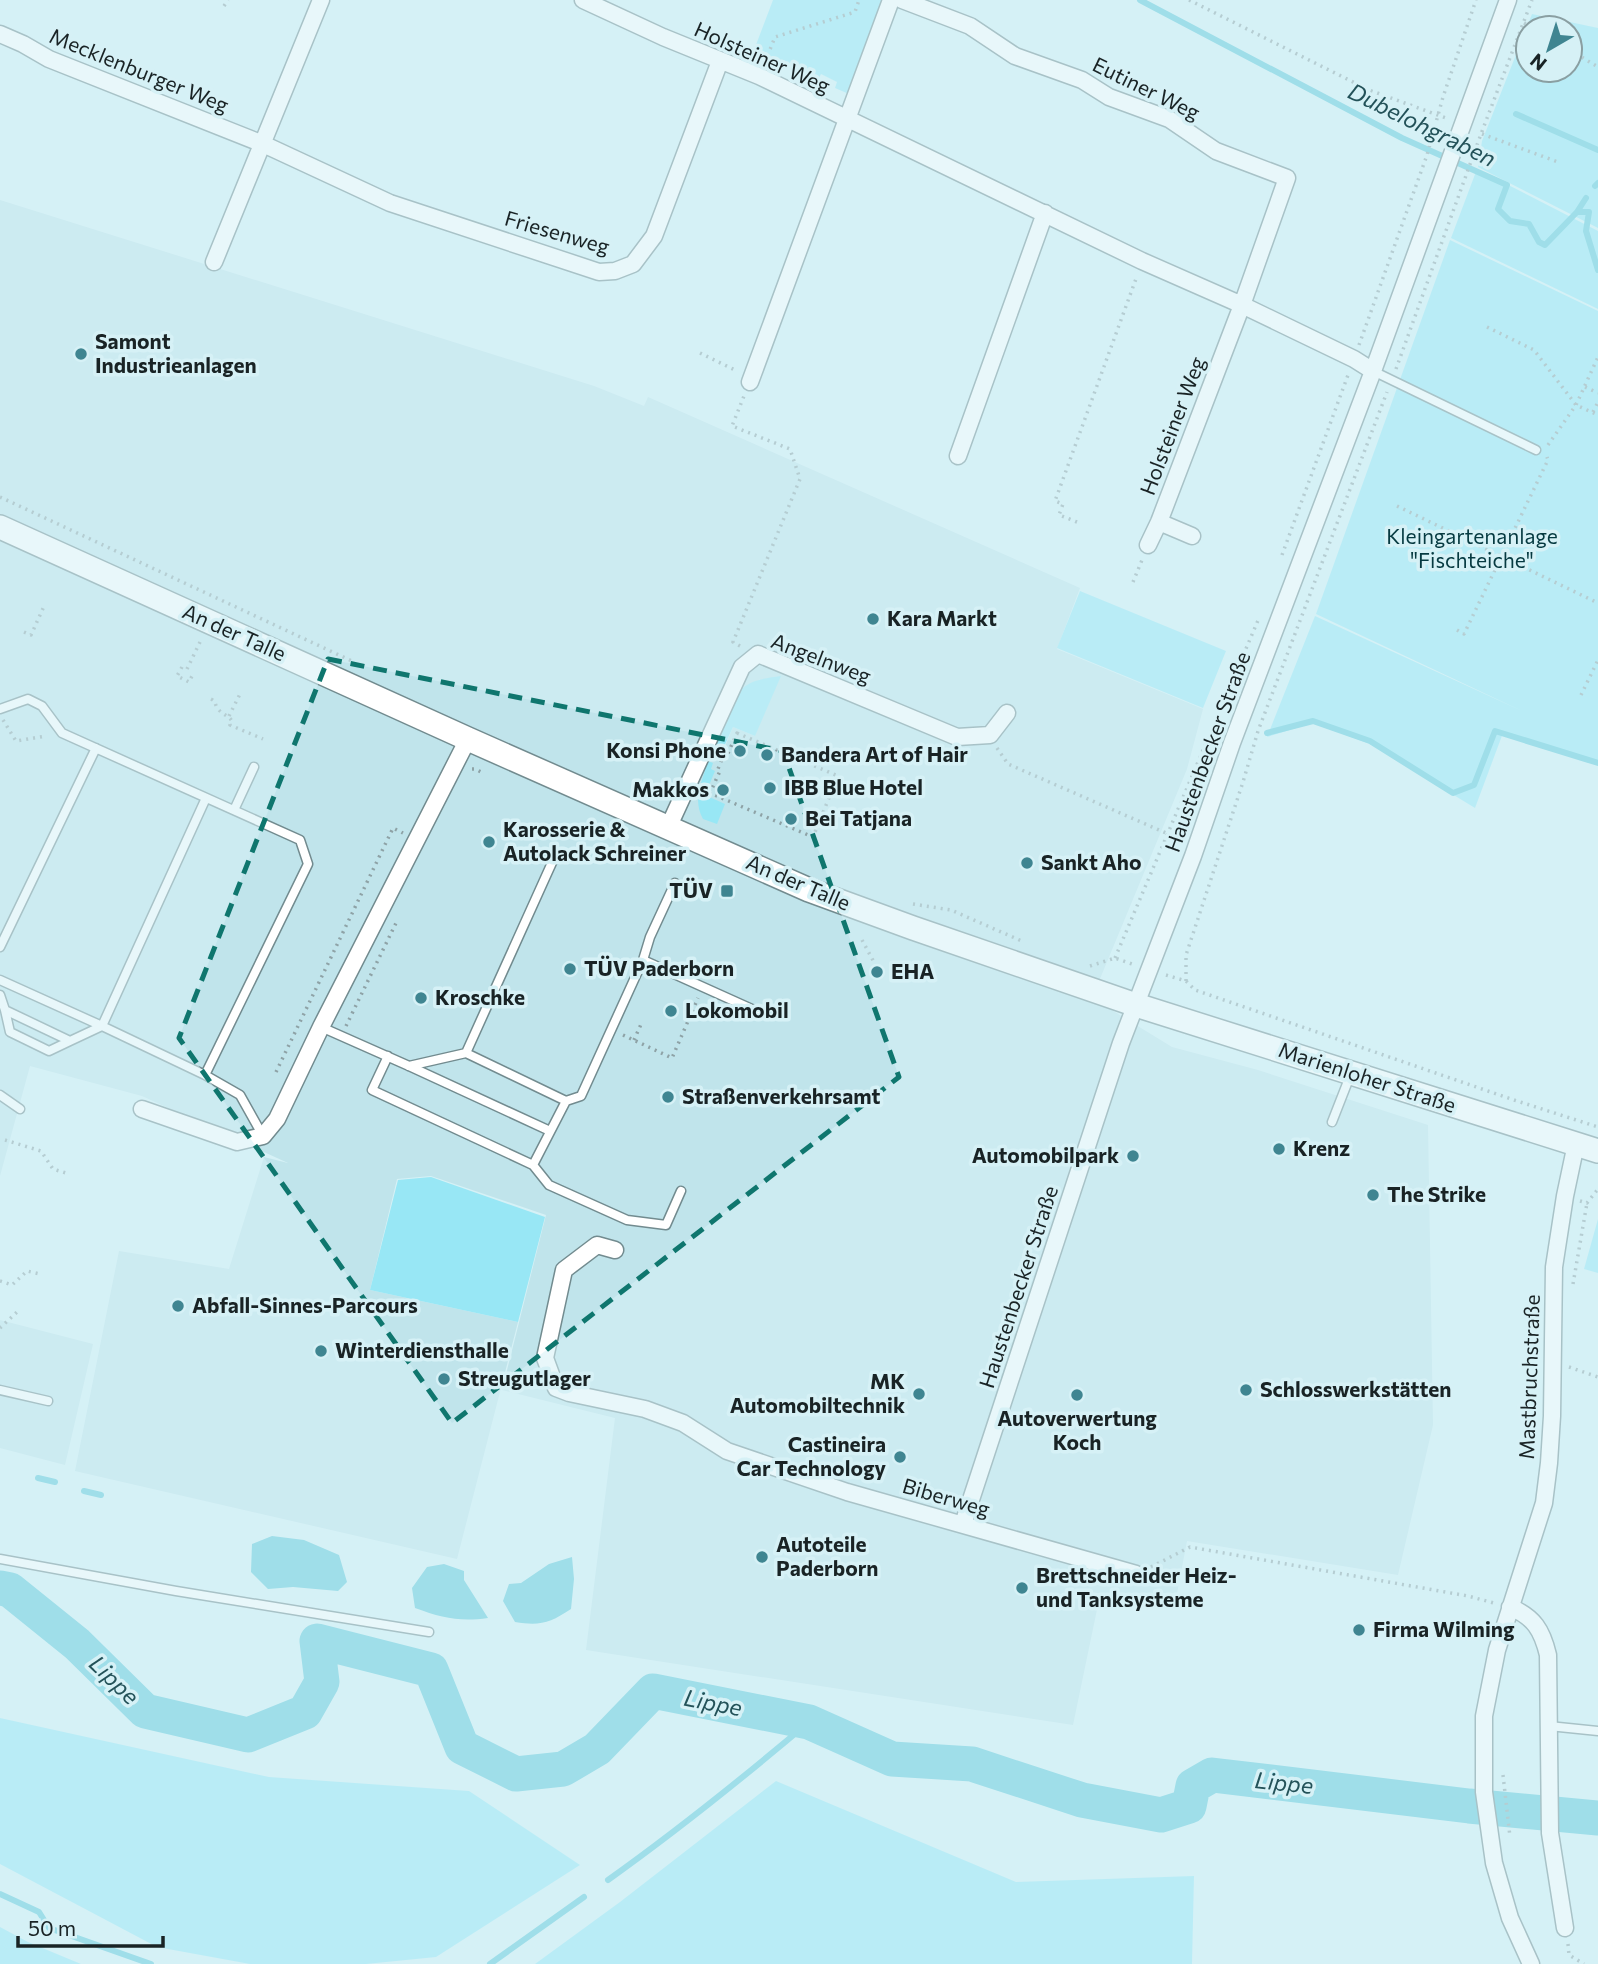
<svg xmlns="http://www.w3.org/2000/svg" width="1598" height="1964" font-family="Commissioner,sans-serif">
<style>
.built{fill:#c0e4eb;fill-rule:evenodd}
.green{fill:#98e7f5;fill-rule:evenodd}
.water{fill:#5dc8d9}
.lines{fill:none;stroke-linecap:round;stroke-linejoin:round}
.stream{stroke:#5dc8d9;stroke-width:6}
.river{stroke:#5dc8d9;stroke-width:35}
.lane-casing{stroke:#728b8f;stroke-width:11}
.street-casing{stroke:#728b8f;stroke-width:19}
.secondary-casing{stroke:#728b8f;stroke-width:26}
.path{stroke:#8ea2a6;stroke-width:3.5;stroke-dasharray:2 5;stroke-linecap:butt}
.lane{stroke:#fff;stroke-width:8}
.street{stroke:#fff;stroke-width:16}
.secondary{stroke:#fff;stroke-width:23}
.marked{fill:none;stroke:#0f766e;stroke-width:5;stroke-dasharray:14 9;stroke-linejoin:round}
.poi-dot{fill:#3f8591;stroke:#d6f1f6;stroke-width:2.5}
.labels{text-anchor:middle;stroke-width:7;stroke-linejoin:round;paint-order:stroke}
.street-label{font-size:21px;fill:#192325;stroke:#d6f1f6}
.poi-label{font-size:21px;font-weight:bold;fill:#192325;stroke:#d6f1f6;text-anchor:start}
.park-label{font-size:21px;fill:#063a41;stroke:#d6f1f6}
.water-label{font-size:23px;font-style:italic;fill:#235259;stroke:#d6f1f6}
</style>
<rect width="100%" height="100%" fill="#d6f1f6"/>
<path class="built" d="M0 200 594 386 644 406 648 397 1080 588 1057 649 1203 709 1187 769 1092 998 1172 1047 1258 1070 1428 1125 1433 1425 1398 1575 1187 1541 1174 1609 1100 1595 1073 1725 586 1650 615 1418 502 1390 546 1215 431 1176 397 1179 370 1290 518 1322 457 1559 75 1471 119 1251 229 1269 264 1157 288 1163 142 1096 30 1066 0 1176ZM760 679 755 736 733 727 723 751 719 750Z
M0 1320 93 1344 65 1465 0 1448Z"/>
<path class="green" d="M773 0H882L849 94 835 88 837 82 821 74 818 80 754 50Z
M1532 14 1598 28V228L1478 167 1482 141ZM1528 28H1570V70H1528Z
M1477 169 1598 231V309L1451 238Z
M1450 240 1598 311V765L1503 733 1475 808 1370 744 1313 723 1267 737 1315 616 1522 711 1316 614Z
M1080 591 1226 651 1203 708 1057 648Z
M781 676 755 736 733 727 722 751 719 750 716 758 711 755C718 739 731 699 743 688 753 679 768 678 781 676Z
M708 761 713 763 711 769 715 771 705 795 725 804 717 824 703 819C692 799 702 782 708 761Z
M431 1177 545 1217 518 1322 370 1290 398 1180Z
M1598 1219V1273L1584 1269Z
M0 1718 269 1777 469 1791 580 1865 436 1957 366 1964H250L157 1947 0 1864Z
M776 1781 1016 1882 1194 1876 1192 1964H535L620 1902Z
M0 1927 28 1942 81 1964H0Z"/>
<path class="water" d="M272 1536 304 1540 339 1555 347 1582 338 1591 293 1587 268 1589 251 1572 252 1544Z
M572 1557 574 1579 571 1609C550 1623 540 1626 515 1622L503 1601 509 1584 521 1583 549 1564Z
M444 1564 464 1571V1580L488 1618C460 1622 442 1618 415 1608L412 1588 427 1567Z"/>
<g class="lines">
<path class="stream" d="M1140 0 1402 138 1507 185 1498 209 1510 221 1529 224 1539 242 1545 245 1577 212H1589L1586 231 1598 270
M1516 114 1598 150
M1595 186 1598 183
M1577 212 1586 198
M1267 733 1313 721 1370 741 1453 793 1474 785 1495 731 1598 763
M38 1478 55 1482
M84 1491 101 1495
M608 1880C678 1830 744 1777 809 1722
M0 1894 39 1912 49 1928 151 1964
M490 1964 584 1897"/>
<path class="river" d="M0 1588 10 1590 77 1644 145 1711 248 1735 305 1712 322 1682 317 1641 431 1670 462 1747 516 1774 563 1769 597 1749 653 1691 809 1722 892 1759 972 1764 1082 1800 1161 1815 1189 1806 1193 1786 1212 1775 1469 1806 1598 1818"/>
<g class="lane-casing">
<path id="lane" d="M1373 371 1536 450
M0 709 28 699 42 706 62 733 300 840 308 864 205 1075 102 1026 70 1041 5 1010 0 995
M234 810 254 767
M0 947 96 748
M643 960 650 937 675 883
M0 980 102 1026 206 798
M5 1010 10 1032 49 1051 70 1041
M321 1027 409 1066 550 1131
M466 1053 555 856
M388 1056 372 1090 533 1165 566 1101 581 1096 643 960 763 1014
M409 1066 466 1053 566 1101
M205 1075 240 1095 263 1136
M0 1095 20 1109
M1332 1122 1350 1076
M533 1165 549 1185 627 1220 666 1225 681 1191
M0 1390 48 1401
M0 1559 176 1591 429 1632
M1549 1726 1598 1731"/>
</g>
<g class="street-casing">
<path id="street" d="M583 0 663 37 759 76 1142 261 1242 305 1354 359 1373 371
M902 0 970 26 1015 56 1082 80 1109 97 1169 119 1216 151 1287 178 1242 305 1159 522 1148 545
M0 34 23 44 49 59 263 144 390 203 599 272 615 271 633 264 654 236 720 61
M214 262 321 0
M750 382 891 0
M958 456 1045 213
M1159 522 1192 536
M668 828 742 667 758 654 957 737 990 735 1007 713
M142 1109 237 1142 263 1136 277 1119 321 1027 468 739
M615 1250 597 1245 564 1270 545 1358 556 1388 569 1393 645 1409 683 1423 727 1451 847 1492 1136 1574
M963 1524 1121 1043 1193 856 1232 743 1373 371 1508 0
M1510 1607C1534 1617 1542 1630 1548 1655L1550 1833 1565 1928
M1531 1964 1510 1918 1494 1863 1484 1792V1716L1497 1650 1544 1503 1549 1463 1552 1416 1554 1267 1565 1196 1576 1144"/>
</g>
<g class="secondary-casing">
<path id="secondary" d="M0 527 468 739 809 890 913 928 1136 1005 1598 1151"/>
</g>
<path class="path" d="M1189 0 1369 90 1446 118
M224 6 228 0
M1524 23 1533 28
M1570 50 1598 67
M765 62 775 37 855 12 859 0
M1482 134 1558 162
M1487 327 1534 350 1576 405 1598 415
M1359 345 1427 155 1443 97 1476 0
M700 353 737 371
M1396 369 1481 134 1532 0
M1585 387 1598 393
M1593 412 1598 402
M1548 445 1576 405 1598 357
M0 497 354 662
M1397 506 1598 603
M1077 522 1059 515 1063 504 1055 501 1137 276
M1282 555 1348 375
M1133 582 1142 560
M1457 630 1464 634 1545 466 1548 460 1547 457
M24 632 31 635 45 604
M740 646 733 642 800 479 790 449 732 426 744 396
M182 667 177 676 189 682 194 672
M187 669 201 640
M1581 695 1598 660
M211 699C217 702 214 704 218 709 223 715 228 715 232 721L230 725 263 739
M229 716 240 694
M3 720 16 741 46 736
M737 733 838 776 813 837 710 793 720 771 718 769 722 759 725 760Z
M997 748 1008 764 1182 840
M472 769H475L483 773
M913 904 951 910 1024 942
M862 940 875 964
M1115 958 1259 618
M1090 966 1115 958 1132 964
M1166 975 1186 981 1195 990 1514 1100 1598 1127
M1186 981V955L1243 782 1258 731 1387 392
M346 1026 396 923
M623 1035 672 1058 698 998
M634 1040 642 1022
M276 1072 393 828 403 833
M5 1140 41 1151 53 1169 69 1174
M1580 1201 1587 1203 1598 1189
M0 1281 12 1285 27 1271 40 1274
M1573 1284 1587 1203
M0 1328 17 1312
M1569 1367 1598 1377
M1151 1567 1190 1547 1468 1596 1494 1603
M1503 1775 1510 1837
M1568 1944 1569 1955 1584 1964"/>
<use href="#lane" class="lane"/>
<use href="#street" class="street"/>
<use href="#secondary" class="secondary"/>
</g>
<path d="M0 0H1598V1964H0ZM328 659 783 751 899 1077 452 1423 179 1038Z" fill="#d6f1f6" fill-opacity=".55" fill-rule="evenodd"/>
<path class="marked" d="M328 659 783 751 899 1077 452 1423 179 1038Z"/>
<g class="poi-dot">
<circle cx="81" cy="354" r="7"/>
<circle cx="873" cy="619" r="7"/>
<circle cx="740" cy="751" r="7"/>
<circle cx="767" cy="755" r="7"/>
<circle cx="770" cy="788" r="7"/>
<circle cx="723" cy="790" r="7"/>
<circle cx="791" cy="819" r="7"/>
<circle cx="489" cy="842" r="7"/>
<circle cx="1027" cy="863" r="7"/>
<rect x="720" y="884" width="14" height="14" rx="3.5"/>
<circle cx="570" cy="969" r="7"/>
<circle cx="877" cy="972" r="7"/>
<circle cx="421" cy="998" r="7"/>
<circle cx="671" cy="1011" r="7"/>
<circle cx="668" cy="1097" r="7"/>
<circle cx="1279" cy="1149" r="7"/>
<circle cx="1133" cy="1156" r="7"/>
<circle cx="1373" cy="1195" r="7"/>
<circle cx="178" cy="1306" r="7"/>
<circle cx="321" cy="1351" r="7"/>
<circle cx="444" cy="1379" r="7"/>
<circle cx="1246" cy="1390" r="7"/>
<circle cx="919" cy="1394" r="7"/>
<circle cx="1077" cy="1395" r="7"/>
<circle cx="900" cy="1457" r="7"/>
<circle cx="762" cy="1557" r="7"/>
<circle cx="1022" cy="1588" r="7"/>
<circle cx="1359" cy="1630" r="7"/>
</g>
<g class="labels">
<g class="street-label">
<text transform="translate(762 58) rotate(24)" y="7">Holsteiner Weg</text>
<text transform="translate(139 71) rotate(22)" y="7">Mecklenburger Weg</text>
<text transform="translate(1146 89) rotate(26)" y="7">Eutiner Weg</text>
<text transform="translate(557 233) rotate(16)" y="7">Friesenweg</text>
<text transform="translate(1173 426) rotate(-69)" y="7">Holsteiner Weg</text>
<text transform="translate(234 633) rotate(24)" y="7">An der Talle</text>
<text transform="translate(821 659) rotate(21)" y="7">Angelnweg</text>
<text transform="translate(1208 752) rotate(-70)" y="7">Haustenbecker Straße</text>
<text transform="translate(798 883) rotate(23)" y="7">An der Talle</text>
<text transform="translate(1367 1078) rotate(18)" y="7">Marienloher Straße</text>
<text transform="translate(1019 1287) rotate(-72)" y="7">Haustenbecker Straße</text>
<text transform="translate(1530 1377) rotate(-88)" y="7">Mastbruchstraße</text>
<text transform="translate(946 1498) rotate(16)" y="7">Biberweg</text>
</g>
<g class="poi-label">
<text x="95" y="349">Samont<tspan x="95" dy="24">Industrieanlagen</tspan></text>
<text x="887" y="626">Kara Markt</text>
<text x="726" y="758" text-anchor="end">Konsi Phone</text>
<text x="781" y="762">Bandera Art of Hair</text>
<text x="784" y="795">IBB Blue Hotel</text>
<text x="709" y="797" text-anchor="end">Makkos</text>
<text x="805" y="826">Bei Tatjana</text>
<text x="503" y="837">Karosserie &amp;<tspan x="503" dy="24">Autolack Schreiner</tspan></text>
<text x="1041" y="870">Sankt Aho</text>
<text x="713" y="898" text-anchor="end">TÜV</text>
<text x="584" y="976">TÜV Paderborn</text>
<text x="891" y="979">EHA</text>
<text x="435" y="1005">Kroschke</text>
<text x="685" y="1018">Lokomobil</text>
<text x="682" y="1104">Straßenverkehrsamt</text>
<text x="1293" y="1156">Krenz</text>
<text x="1119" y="1163" text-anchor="end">Automobilpark</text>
<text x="1387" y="1202">The Strike</text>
<text x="192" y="1313">Abfall-Sinnes-Parcours</text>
<text x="335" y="1358">Winterdiensthalle</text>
<text x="458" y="1386">Streugutlager</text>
<text x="905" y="1389" text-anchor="end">MK<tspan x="905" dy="24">Automobiltechnik</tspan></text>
<text x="1260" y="1397">Schlosswerkstätten</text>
<text x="1077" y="1426" text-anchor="middle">Autoverwertung<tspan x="1077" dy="24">Koch</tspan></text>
<text x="886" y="1452" text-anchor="end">Castineira<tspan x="886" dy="24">Car Technology</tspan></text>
<text x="776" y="1552">Autoteile<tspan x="776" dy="24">Paderborn</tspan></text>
<text x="1036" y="1583">Brettschneider Heiz-<tspan x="1036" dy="24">und Tanksysteme</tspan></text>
<text x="1373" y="1637">Firma Wilming</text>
</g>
<g class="park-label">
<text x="1472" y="544">Kleingartenanlage<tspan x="1472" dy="24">"Fischteiche"</tspan></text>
</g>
<g class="water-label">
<text transform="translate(1422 125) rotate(26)" y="8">Dubelohgraben</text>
<text transform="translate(114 1680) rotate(44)" y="8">Lippe</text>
<text transform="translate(713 1703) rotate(11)" y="8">Lippe</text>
<text transform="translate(1284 1783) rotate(6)" y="8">Lippe</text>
</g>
</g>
<g transform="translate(1549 49) rotate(219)"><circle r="33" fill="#d6f1f6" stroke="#8a9fa2" stroke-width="2"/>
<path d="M0-5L12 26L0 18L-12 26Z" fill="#3f8591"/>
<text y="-10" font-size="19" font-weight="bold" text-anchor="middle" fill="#192325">N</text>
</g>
<path d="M18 1936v10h145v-10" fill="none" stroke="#192325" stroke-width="3.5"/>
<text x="28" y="1936" font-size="21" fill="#192325" stroke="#d6f1f6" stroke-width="5" paint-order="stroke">50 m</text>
</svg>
